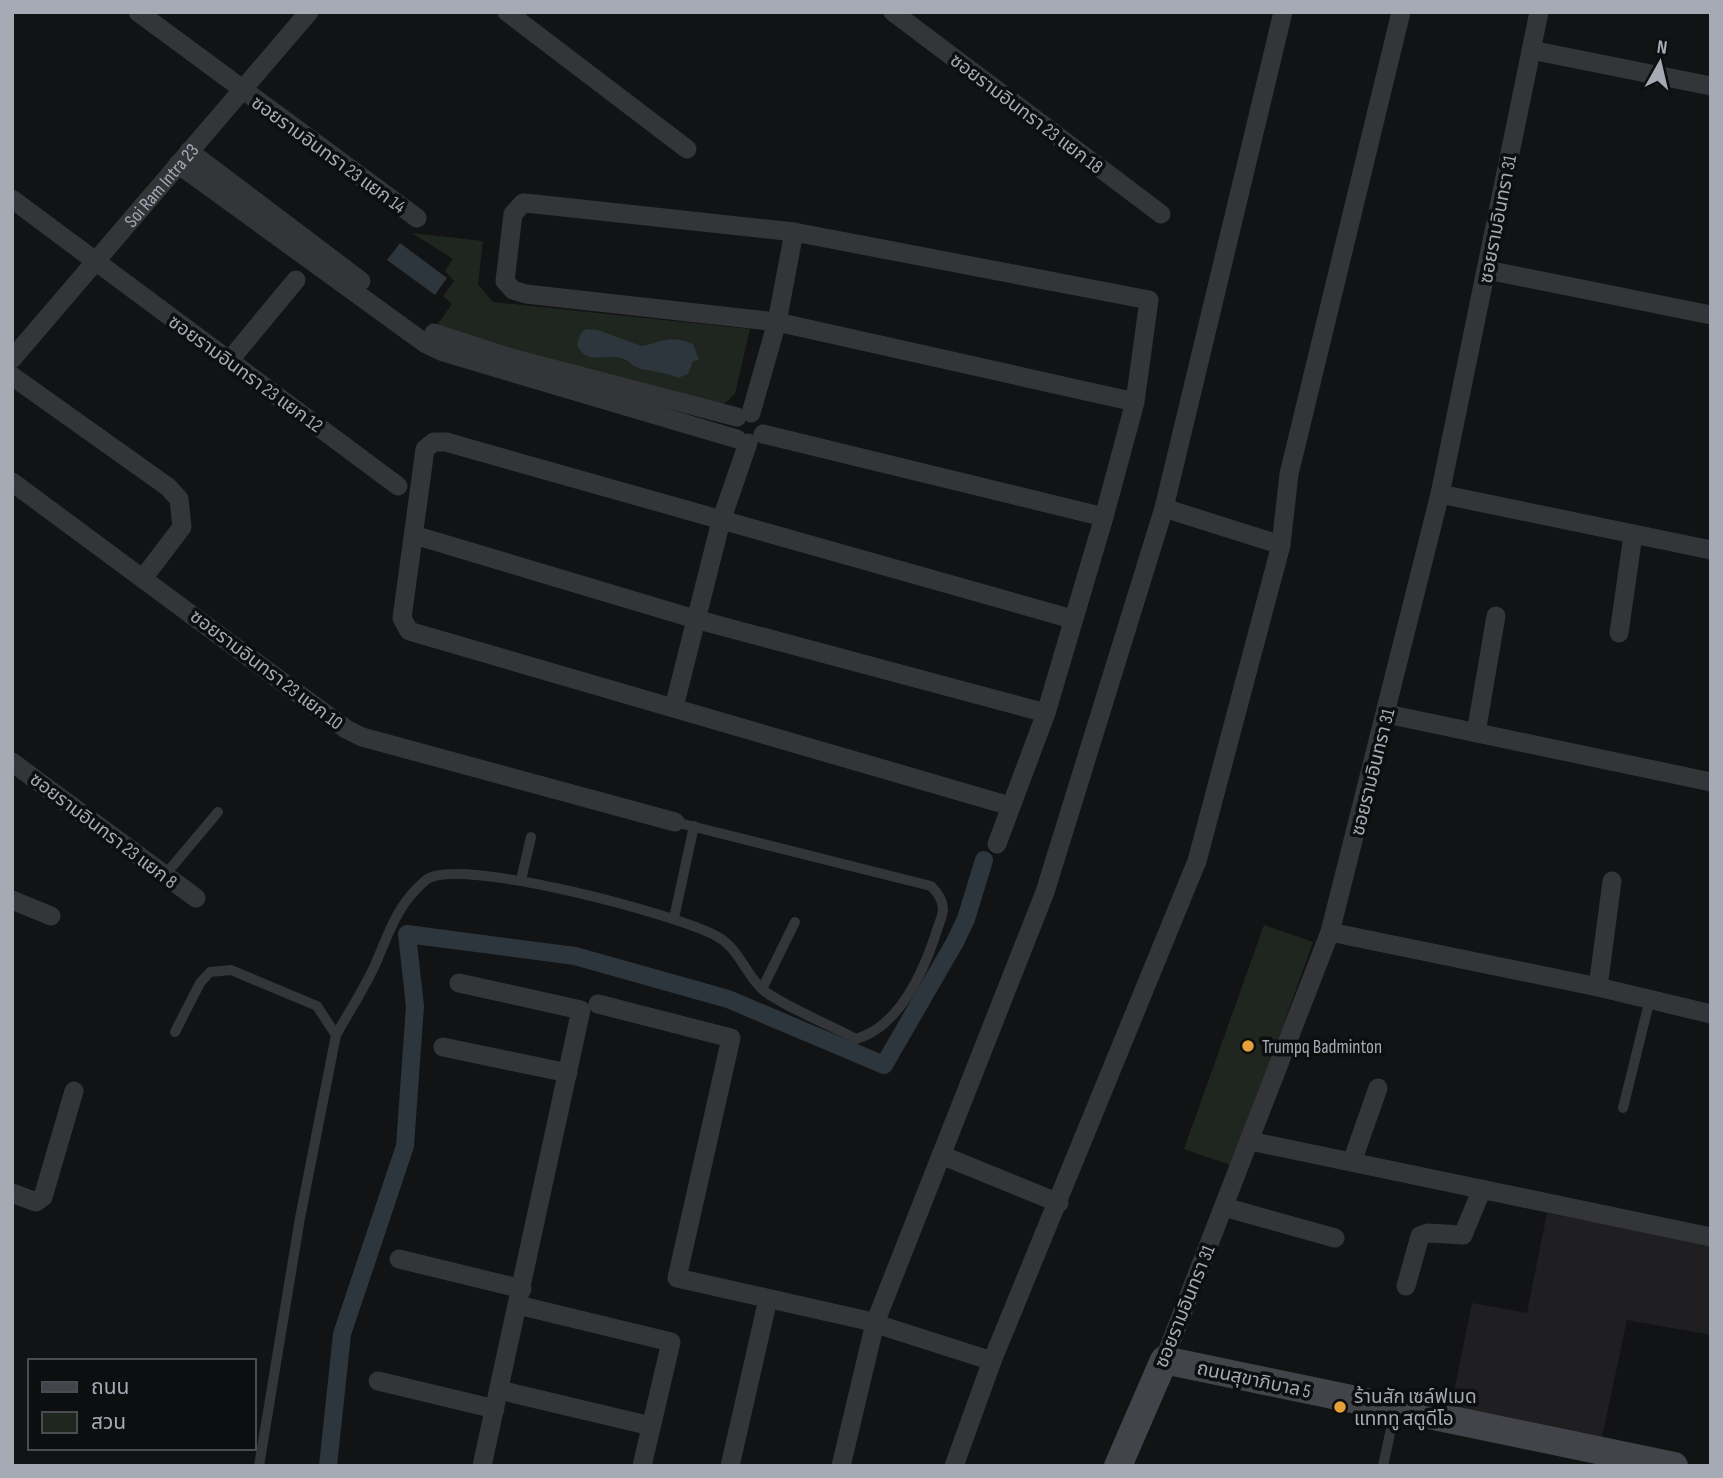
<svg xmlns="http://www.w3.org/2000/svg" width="1723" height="1478" font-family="'Sofia Sans Condensed','Noto Sans Thai',sans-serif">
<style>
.built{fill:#1f1f21}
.green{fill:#1f261f}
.water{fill:#2d363c}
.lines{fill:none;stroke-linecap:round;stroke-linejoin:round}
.canal{stroke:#2d363c;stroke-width:18}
.lane{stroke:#343539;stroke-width:10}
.street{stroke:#343539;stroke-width:19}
.secondary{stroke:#424449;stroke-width:28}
.poi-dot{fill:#e79f38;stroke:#0d0e0f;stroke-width:2.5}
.labels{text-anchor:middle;stroke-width:7;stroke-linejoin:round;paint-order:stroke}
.street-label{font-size:19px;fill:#a5aab4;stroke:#0d0e0f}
.poi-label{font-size:19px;fill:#a5aab4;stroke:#0d0e0f;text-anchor:start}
</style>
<rect width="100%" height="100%" fill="#121314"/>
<path class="built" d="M1547 1213 1711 1244V1335L1627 1320 1602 1437 1451 1406 1472 1303 1527 1313Z"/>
<path class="green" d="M412 233 483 241 478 284 493 302 750 329 735 394 722 406 483 341 437 325 452 304 443 296 454 281 445 271 453 259Z
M1264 925 1313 942 1233 1166 1184 1149Z"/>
<path class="water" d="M400 243 447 278 435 295 387 260Z
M586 329 598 330 641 346C664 342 668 334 693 344L699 360 693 361 688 374 678 378C665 372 655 372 641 369 633 367 629 360 621 358 605 353 587 366 577 345L581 333Z"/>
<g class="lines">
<path class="canal" d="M328 1466 342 1334 405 1146 415 1006 407 934 575 956 728 999 884 1065 955 942 966 919 984 860"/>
<path class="lane" d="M165 875 218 812
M521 880 531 837
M674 918 694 826
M762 989 795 922
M175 1032 200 983 210 972 231 970 317 1006 336 1035 300 1218 259 1466
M336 1035C349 1012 364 989 375 965 389 933 397 904 426 880 456 855 681 915 718 937 739 949 745 973 762 989 777 1003 834 1027 856 1039 900 1026 924 971 937 930 939 924 943 915 943 909 943 899 937 892 931 886L675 822
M1623 1108 1650 999
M1383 1466 1395 1410"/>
<g class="street">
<path d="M138 12 417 218"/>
<path d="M507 12 687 149"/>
<path d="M893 12 1161 214"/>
<path d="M1531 50 1711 86"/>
<path d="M189 151 361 281"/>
<path d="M178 164 426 344 443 352 737 439"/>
<path d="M12 199 398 486"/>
<path d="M1487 270 1711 315"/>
<path d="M434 333 511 358 737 417"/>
<path id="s1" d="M12 359 309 12"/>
<path d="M229 361 296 280"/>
<path d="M12 376 168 487 179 499 182 527 144 577"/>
<path d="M751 413 777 322 794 232"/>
<path d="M763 434 1104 517"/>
<path d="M12 482 346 729 362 737 675 822"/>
<path d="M1440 494 1711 550"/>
<path d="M1164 508 1281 545"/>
<path d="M414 535 695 619 1046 713"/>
<path d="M1619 633 1633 535"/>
<path d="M674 707 721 521 748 443"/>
<path d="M1387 714 1711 782"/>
<path d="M1476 733 1496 616"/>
<path d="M12 762 196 898"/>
<path d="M1010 806 409 631 402 618 425 449 434 442H446L1072 619"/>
<path d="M997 844 1046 713 1104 517 1135 402 1149 300 794 232 535 204 523 203 513 214 505 281 513 290 526 294 777 322 1135 402"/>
<path d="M12 900 51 916"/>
<path d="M1330 932 1598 987 1711 1014"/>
<path d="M459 983 581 1010 482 1466"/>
<path d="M1598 987 1612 881"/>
<path d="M598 1004 731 1038 677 1278 864 1320 992 1361"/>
<path d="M443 1047 568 1073"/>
<path d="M1250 1141 1711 1237"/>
<path d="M941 1155 1059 1203"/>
<path d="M1352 1162 1378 1088"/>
<path d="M12 1193 36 1202 43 1197 74 1091"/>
<path d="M1224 1207 1335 1238"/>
<path d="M399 1259 522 1289"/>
<path d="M1406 1286 1420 1236 1428 1233 1463 1235 1482 1189"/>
<path d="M518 1305 671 1342 642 1466"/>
<path d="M1164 1360 1330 932 1440 494 1539 12"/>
<path d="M378 1381 495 1409"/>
<path d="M499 1390 651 1426"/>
<path d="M730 1466 768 1299"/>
<path d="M841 1466 875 1323 1045 892 1164 508 1283 12"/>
<path d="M954 1466 992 1361 1197 861 1281 545 1289 474 1401 12"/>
</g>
<path class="secondary" d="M1118 1466 1164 1360 1674 1466"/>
</g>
<g class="poi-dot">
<circle cx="1248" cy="1046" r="7"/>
<circle cx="1340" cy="1407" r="7"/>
</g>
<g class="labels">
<g class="street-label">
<text transform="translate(1027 113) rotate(37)" y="7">ซอยรามอินทรา 23 แยก 18</text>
<text transform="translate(329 154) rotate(36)" y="7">ซอยรามอินทรา 23 แยก 14</text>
<text dy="7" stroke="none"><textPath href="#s1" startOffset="229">Soi Ram Intra 23</textPath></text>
<text transform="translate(1497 219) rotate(-79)" y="7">ซอยรามอินทรา 31</text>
<text transform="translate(246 373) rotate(36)" y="7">ซอยรามอินทรา 23 แยก 12</text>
<text transform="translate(267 669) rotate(37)" y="7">ซอยรามอินทรา 23 แยก 10</text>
<text transform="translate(1372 772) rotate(-76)" y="7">ซอยรามอินทรา 31</text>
<text transform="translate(104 830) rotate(37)" y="7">ซอยรามอินทรา 23 แยก 8</text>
<text transform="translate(1184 1306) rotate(-68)" y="7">ซอยรามอินทรา 31</text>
<text transform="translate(1254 1379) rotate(12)" y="7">ถนนสุขาภิบาล 5</text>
</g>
<g class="poi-label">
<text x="1262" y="1053">Trumpq Badminton</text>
<text x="1354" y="1403">ร้านสัก เซล์ฟเมด<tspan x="1354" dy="22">แทททู สตูดีโอ</tspan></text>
</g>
</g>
<rect width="1723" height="1478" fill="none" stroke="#a5aab4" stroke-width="28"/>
<rect x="28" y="1359" width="228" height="91" fill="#0d0e0f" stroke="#4a4c51" stroke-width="2"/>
<rect x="42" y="1382" width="35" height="10" fill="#424449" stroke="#4a4c51" stroke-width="2"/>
<text x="91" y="1394" font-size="21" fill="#a5aab4">ถนน</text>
<rect x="42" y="1412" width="35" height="21" fill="#1f261f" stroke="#4a4c51" stroke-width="2"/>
<text x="91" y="1429" font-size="21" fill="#a5aab4">สวน</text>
<g transform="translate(1660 63) rotate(8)" stroke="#0d0e0f" stroke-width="5" paint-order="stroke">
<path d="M0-5L12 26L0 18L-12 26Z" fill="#a5aab4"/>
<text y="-10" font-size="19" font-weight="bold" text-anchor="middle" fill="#a5aab4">N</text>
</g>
</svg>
